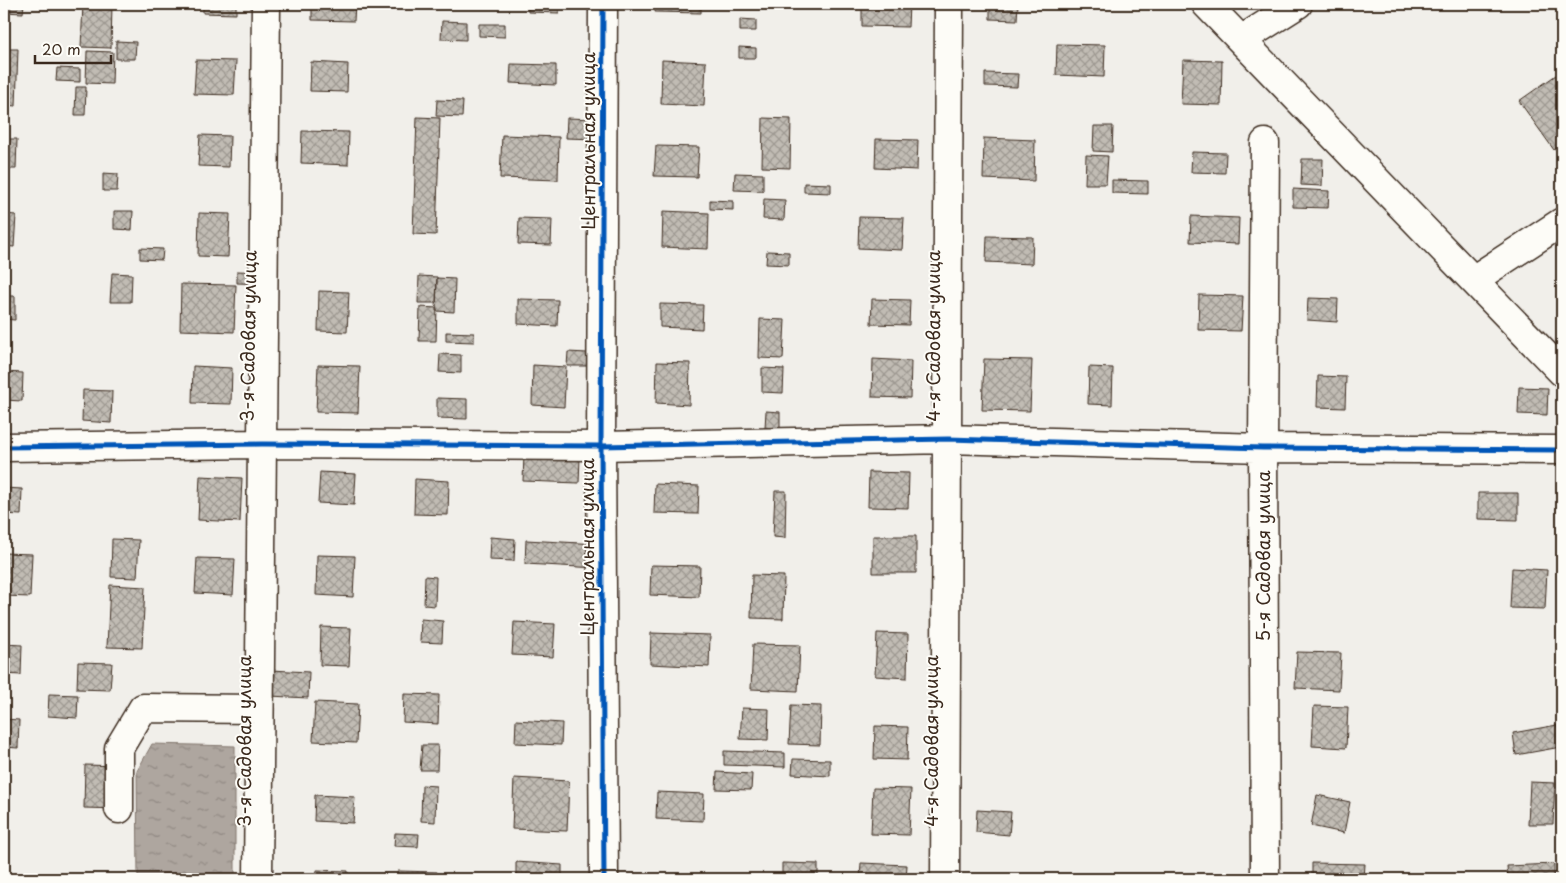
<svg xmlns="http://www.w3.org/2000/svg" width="1566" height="883" font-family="'Playpen Sans',sans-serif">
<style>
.water{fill:url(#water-ripples);stroke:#80746b}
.building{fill:url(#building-cross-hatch);stroke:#3b2a1e}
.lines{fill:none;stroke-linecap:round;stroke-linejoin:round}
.minor-casing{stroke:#3b2a1e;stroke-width:31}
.minor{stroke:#fdfcf7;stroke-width:28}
.cycleway-casing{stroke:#fdfcf7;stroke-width:8}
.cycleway{stroke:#0057b8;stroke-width:5}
.labels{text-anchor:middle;stroke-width:4;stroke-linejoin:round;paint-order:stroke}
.street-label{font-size:18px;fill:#3b2a1e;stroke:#fdfcf7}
</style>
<defs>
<pattern id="water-ripples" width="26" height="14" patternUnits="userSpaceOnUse" patternTransform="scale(1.25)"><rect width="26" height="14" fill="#aea69f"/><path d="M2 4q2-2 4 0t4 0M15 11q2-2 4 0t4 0" fill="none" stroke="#8f8781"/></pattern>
<pattern id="building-cross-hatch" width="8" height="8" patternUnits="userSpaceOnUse" patternTransform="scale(1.25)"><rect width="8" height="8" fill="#c1bcb4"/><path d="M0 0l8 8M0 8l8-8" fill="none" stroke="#9e9992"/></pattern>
</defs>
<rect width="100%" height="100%" fill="#f1efea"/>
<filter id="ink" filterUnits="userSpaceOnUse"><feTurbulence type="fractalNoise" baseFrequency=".02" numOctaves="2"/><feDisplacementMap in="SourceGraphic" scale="10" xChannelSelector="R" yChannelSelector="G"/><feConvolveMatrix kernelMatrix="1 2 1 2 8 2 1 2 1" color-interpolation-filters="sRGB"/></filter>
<g filter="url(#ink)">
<path class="water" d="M152 744 235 746V879H138L137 771Z"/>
<path class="building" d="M4 4H24L23 13 4 12Z
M83 4H112L111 48 81 47Z
M203 4H236V14L203 13Z
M312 4H355L354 21 312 20Z
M528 4H560L559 13 528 12Z
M656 4H701V13L655 12Z
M862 4H909L908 27 862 26Z
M912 4H937V9L912 8Z
M990 4H1018L1017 20 990 19Z
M740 19 756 20V31H740Z
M442 21 466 22V40L441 39Z
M479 24H505V37L479 36Z
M116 41 136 42 135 59H116Z
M1057 44 1105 45 1104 77 1056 75Z
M739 47 756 48V58H739Z
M4 49H18L16 106 4 105Z
M87 51 113 52 112 84 86 83Z
M196 60 236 61 234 95 194 94Z
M662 60 706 62 704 106 661 104Z
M1183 60 1222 61 1221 105 1181 104Z
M311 62 348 64 347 92 310 91Z
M511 64 556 65V85L510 83Z
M57 68 80 69V82L56 81Z
M985 73 1018 74 1017 87 985 86Z
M1556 75 1562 83V144L1554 150 1519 101Z
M76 87H86L85 115H75Z
M437 100 463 101 462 117 436 116Z
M417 117 440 118 436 235 413 234Z
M567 118 596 119V139L566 138Z
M763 118 791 119 790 168 762 167Z
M1094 126H1113L1112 152 1093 151Z
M302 131 349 132 348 165 301 163Z
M200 135 230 136 229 167 198 166Z
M502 135 559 137 558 180 500 178Z
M984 138 1035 140 1034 181 983 179Z
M4 139H17L16 169H4Z
M876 139 918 140 917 170 875 168Z
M656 146 699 147 697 177 654 176Z
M1192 152 1226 153 1225 173 1191 172Z
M1086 155 1108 156 1106 184H1085Z
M1302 159H1323L1322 186 1301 185Z
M103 173 118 174 117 191H103Z
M735 173 763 174V191L734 190Z
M1112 180 1148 181V194L1112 193Z
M804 183 831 184V193L804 192Z
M1293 189 1329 191 1328 208 1293 207Z
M764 199 785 200 784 220 763 219Z
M710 200 733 201V210L710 209Z
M114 211H133L132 230 114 229Z
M663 211 709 213 708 249 662 247Z
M199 213 230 214 228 257 198 256Z
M4 214 16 215 14 247 4 246Z
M1191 216 1239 218 1238 244 1190 242Z
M859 217 904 218 902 250 858 248Z
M519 218 552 219 551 245 518 244Z
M987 236 1033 237 1032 264 986 262Z
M140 248 163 249 162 260 140 259Z
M767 251 789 252V265L766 264Z
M237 271 266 272 265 284 237 283Z
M112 273 132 274 131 302H110Z
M419 276 437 277 436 303H418Z
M437 278 455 279 454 312 436 311Z
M181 284 236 285 234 332 180 330Z
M319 291 349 292 347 332 318 331Z
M1199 295 1243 296 1241 331 1198 330Z
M4 296H15V320L4 319Z
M1308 298 1338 299 1337 322 1307 320Z
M518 299 558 300 557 326 518 324Z
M872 299 910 300 909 325 871 324Z
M660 304 703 305 702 329 660 327Z
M420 307 437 308 436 341H419Z
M760 319 785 320 783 359 759 358Z
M446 332 474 333V342L446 341Z
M568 352 587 353V366H567Z
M440 354 461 355V373L439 372Z
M873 359 911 361 910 398 872 397Z
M984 359 1032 360 1030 411 982 410Z
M657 362 690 363 689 405 656 403Z
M318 365 360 366 358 413 316 412Z
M533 365 566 367 564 407 532 405Z
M193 366 232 368 231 404 192 403Z
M1089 367 1113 368 1112 405 1088 404Z
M762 368 784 369 783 393 762 392Z
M4 372 23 373 22 401 4 400Z
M1318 376 1346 377 1345 408 1317 407Z
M1519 387 1548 388 1547 415 1518 414Z
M83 390 112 391 111 423 82 421Z
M437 398 467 399V419L437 418Z
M766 411 780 412V428H765Z
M524 455 580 458 579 483 523 481Z
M320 472 356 474 354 505 318 503Z
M869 472 909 473 908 508 868 507Z
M200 476 242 478 240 522 198 520Z
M415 479 449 481 448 515 414 514Z
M655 484 699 486 698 514 654 513Z
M4 488 22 489 21 515 4 514Z
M775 491H786L785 538 773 537Z
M1478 493H1518V520L1478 519Z
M873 536H916V573H873Z
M490 537 515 539 514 561 489 560Z
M112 539 139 540 137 578 111 577Z
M526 540 598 544 597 568 525 564Z
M4 553 32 554 30 597 4 596Z
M317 555 355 556 353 597 316 595Z
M197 558 235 559 233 595 195 593Z
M651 565 700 566 699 597 650 595Z
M1512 568 1547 570 1545 609 1510 608Z
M752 575 784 576 783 619 751 618Z
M425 576 436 577 435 606 424 605Z
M110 585 145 587 142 648 107 647Z
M421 619 443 621 442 643 420 642Z
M514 622 555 624 553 657 512 655Z
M321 627 351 628 349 666 320 665Z
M651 633 710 635 709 667 650 664Z
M877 633 908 634 907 678 875 676Z
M4 644 22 645 21 675 4 674Z
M753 644 800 645 798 691 751 689Z
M1297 652 1341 653 1339 690 1295 688Z
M78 662 112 663 110 690 77 689Z
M271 670 309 672 308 698 270 696Z
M49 694 78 695 77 718 48 716Z
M404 694 439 695 438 724 403 722Z
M315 702 358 704 356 743 313 741Z
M791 705 821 706 820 745 789 744Z
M1314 706 1348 707 1346 748 1312 746Z
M742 708 769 709 768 740 740 739Z
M4 719 19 720 18 748 4 747Z
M516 720 562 723 561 745 515 743Z
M1557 725 1561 747 1516 755 1513 733Z
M875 726 908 727 907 760 874 759Z
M422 745H438L437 770H420Z
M724 751 785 753V767L724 765Z
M793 759 830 760V776L792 774Z
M85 765 121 766 119 809 84 808Z
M717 772 752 774 751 790 716 789Z
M514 778 569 781 567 831 512 829Z
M1530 782 1555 783 1553 824H1528Z
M422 785 436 786 435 822 421 821Z
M873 788 911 789 909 835 871 834Z
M657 792 704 794 703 821 656 819Z
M315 795 355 797 353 823 314 821Z
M1317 795 1350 802 1344 833 1311 826Z
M977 810 1011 812 1009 835 976 832Z
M395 833 419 834 418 847 394 846Z
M516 862 562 865V879H516Z
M782 863 818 864V879H782Z
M861 863 907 865 906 879H860Z
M1312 863 1365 864 1364 879H1312Z
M1554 864V879H1508L1507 866Z
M317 870 348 871V879H316Z
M398 871 437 872V879H397Z"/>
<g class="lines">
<g class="minor-casing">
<path id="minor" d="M603 4 601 446 604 879
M1206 4 1562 372
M1241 40 1298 4
M1265 143 1263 448 1265 879
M1473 280 1562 222
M4 447 262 444 601 446 948 439 1263 448 1562 450
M119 809V748L143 708 259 709
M258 879 266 4
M945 879 949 4"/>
</g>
<use href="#minor" class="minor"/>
<g class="cycleway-casing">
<path id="cycleway" d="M603 4 601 446 604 879
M4 447 262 444 601 446 948 439 1263 448 1562 450"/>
</g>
<use href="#cycleway" class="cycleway"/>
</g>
</g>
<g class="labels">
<g class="street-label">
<text transform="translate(589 141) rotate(-90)" y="6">Центральная улица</text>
<text transform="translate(249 336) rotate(-89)" y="6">3-я Садовая улица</text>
<text transform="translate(934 336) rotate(-90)" y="6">4-я Садовая улица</text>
<text transform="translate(588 547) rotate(-90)" y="6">Центральная улица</text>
<text transform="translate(1264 556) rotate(-90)" y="6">5-я Садовая улица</text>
<text transform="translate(245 741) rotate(-90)" y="6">3-я Садовая улица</text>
<text transform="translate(932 741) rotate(-90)" y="6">4-я Садовая улица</text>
</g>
</g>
<rect width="1566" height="883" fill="none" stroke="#fdfcf7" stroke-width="20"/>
<rect x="10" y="10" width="1546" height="863" fill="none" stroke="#3b2a1e" stroke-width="2" filter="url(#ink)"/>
<path d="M35 55v8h76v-8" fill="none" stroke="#3b2a1e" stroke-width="2.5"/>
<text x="42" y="55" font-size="15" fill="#3b2a1e" stroke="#fdfcf7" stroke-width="4" paint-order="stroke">20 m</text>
</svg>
